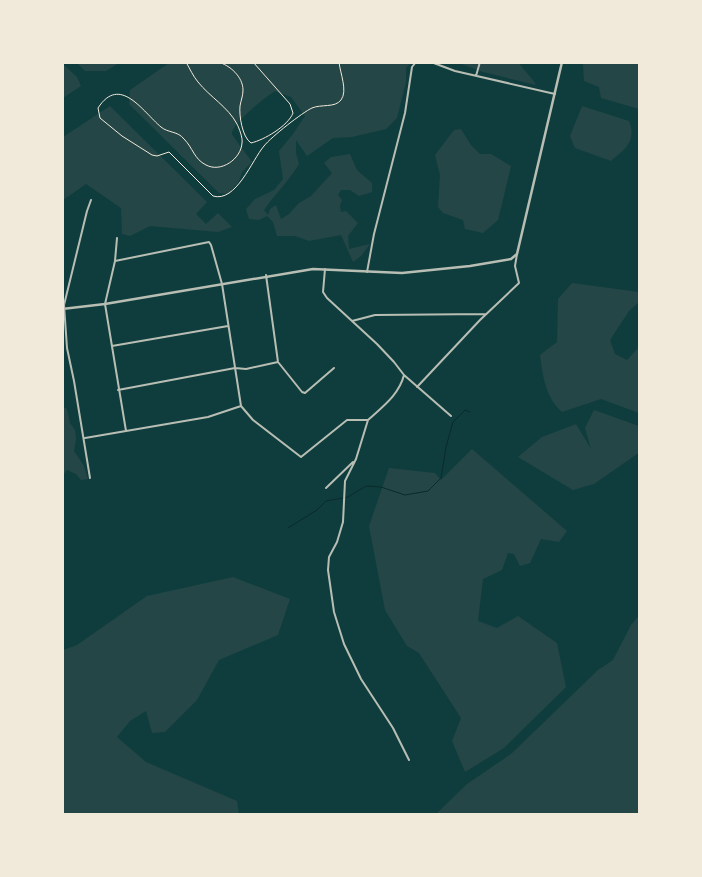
<svg xmlns="http://www.w3.org/2000/svg" width="702" height="877" font-family="Arial,sans-serif">
<style>
.green{fill:#244646}
.lines{fill:none;stroke-linecap:round;stroke-linejoin:round}
.stream{stroke:#0a2a2b;stroke-width:1}
.path{stroke:#f1e9da;stroke-width:1}
.minor{stroke:#b8beb3;stroke-width:2}
.tertiary{stroke:#b8beb3;stroke-width:2.5}
</style>
<rect width="100%" height="100%" fill="#0f3d3e"/>
<path class="green" d="M62 63 77 77 81 86 63 98Z
M77 63H119L106 71H85Z
M169 63H411L406 68V82L397 118 386 129 352 137 333 138 307 156 296 140V153L299 164C289 181 275 194 264 210L268 215 270 209 276 205 281 219 289 214 299 203 311 196 332 173 324 163 331 157 350 154 357 170 372 183V192L359 196 350 190H341L338 195 342 200 340 206 341 212 346 211 358 223 348 236 349 249 370 244 361 256 353 262 341 235 309 241 295 236H277L273 222 267 216 259 220 249 219 246 209 255 199 274 190 283 179 279 151 293 134 305 116 291 97 275 91C267 96 231 124 232 134 233 137 249 157 252 162L242 172 239 181 229 194 219 193 129 104 130 90Z
M459 63H519C524 71 531 76 536 85L483 72Z
M583 63H639V109L601 98 599 87 584 81Z
M110 106 207 202 196 214 206 224 218 213 232 227 218 232 150 226 130 236 122 234 121 208 86 184 63 200V137Z
M582 106 629 121C637 141 625 149 611 161L575 148 570 136Z
M461 129 471 145 480 154H491L511 166 498 220 483 233 465 229 463 220 443 213 438 207 440 175 435 155 454 130Z
M572 283 639 292V302L629 311 610 340 615 354 627 360 639 347V339V413L601 399 562 412C545 397 543 376 540 355L557 342 558 299Z
M63 407 67 409 70 423 75 430 76 439 74 451 84 466 88 479 81 480 76 474 67 470 63 475Z
M594 410 639 426 640 452 594 484 573 490 518 457 542 437 576 424 591 449 585 428Z
M472 449 567 531 559 542 541 539 530 563 520 566 514 554 508 553 502 570 483 579 478 621 497 628 518 616 557 643 566 687 504 748 465 772 452 741 461 718 419 653 407 646 385 610 369 526 389 468 435 473 441 480Z
M233 577 290 599 278 635 219 660 197 700 165 732 152 733 146 711 130 721 117 737 146 762 237 801 239 814H63V650L77 645 147 596Z
M639 616V814H436L467 784 511 754 598 670 613 660 631 625Z"/>
<g class="lines">
<path class="stream" d="M288 528 317 510 326 501 348 497 366 486 381 487 405 495 428 491 441 478 446 447 453 422 465 410 470 412"/>
<path class="path" d="M186 62C190 69 193 76 198 82 210 97 228 107 237 124 239 128 243 138 242 143 241 159 221 173 206 165 194 159 193 148 184 139 178 131 168 133 161 127 143 112 120 74 98 108L100 118 122 136 152 155 157 156 169 152 213 196C236 203 252 160 264 146 271 137 303 112 312 108 321 104 335 108 341 100 348 91 340 73 339 62
M218 62C230 65 243 77 243 90 243 96 241 100 240 106 239 115 242 137 251 143 264 140 288 126 293 113L290 104 253 62"/>
<path class="minor" d="M431 62 455 71 555 94
M476 76 480 62
M117 238 115 261 105 304 126 431
M115 261 209 242 211 245 222 284 241 406 253 420 301 457 347 420H368C382 407 399 395 404 375
M325 269 323 292 327 298 377 344 394 362 404 375 451 416
M367 272 374 234 405 113 412 67 416 62
M266 275 278 362 302 392 305 393 334 368
M352 321 375 315 486 314
M112 346 228 326
M417 387 480 320 519 283 515 266 517 254
M118 390 235 368 246 369 278 362
M368 420 356 459 345 481 343 522 337 542 329 557 328 570 334 612 344 644 361 679 393 728 409 760
M85 438 208 417 241 406
M90 478 74 381 67 348 64 305 87 211 91 200
M326 488 353 462"/>
<path class="tertiary" d="M62 309 105 304 313 269 402 273 470 266 511 259 517 254 562 62"/>
</g>
<rect width="702" height="877" fill="none" stroke="#f1e9da" stroke-width="128"/>
</svg>
